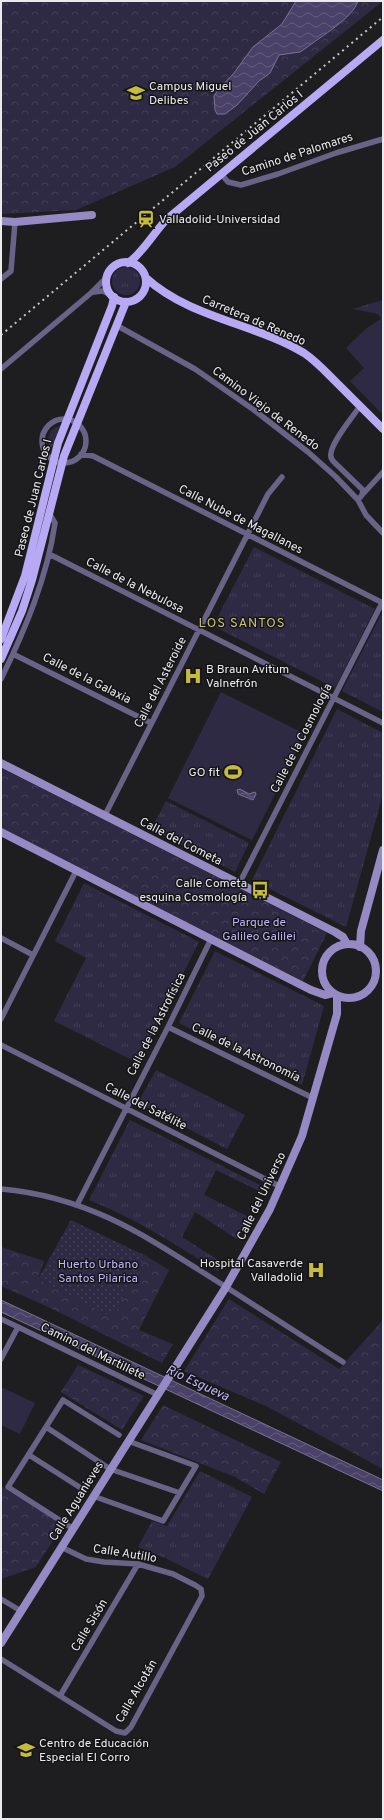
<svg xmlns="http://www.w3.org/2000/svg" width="384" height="1820" font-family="Overpass,sans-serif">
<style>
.grass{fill:url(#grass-tufts)}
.park{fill:url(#park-crowns)}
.garden{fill:url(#garden-dots)}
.pitch{fill:#2f2a44}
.water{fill:url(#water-waves);stroke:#7a7390}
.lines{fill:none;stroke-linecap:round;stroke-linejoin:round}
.street{stroke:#6a6388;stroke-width:5.5}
.secondary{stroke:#968ac5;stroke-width:8}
.primary{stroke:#b8a9f5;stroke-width:8}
.rail{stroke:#c7c6c8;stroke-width:2;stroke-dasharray:2 4;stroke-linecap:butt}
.labels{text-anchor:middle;stroke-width:3;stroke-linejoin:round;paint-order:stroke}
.poi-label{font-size:12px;fill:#eae9eb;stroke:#151517;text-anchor:start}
.street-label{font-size:12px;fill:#eae9eb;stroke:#151517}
.park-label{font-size:12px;fill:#c1b4f9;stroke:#151517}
.neighbourhood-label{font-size:13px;letter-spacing:1px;fill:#ccc678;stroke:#151517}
.water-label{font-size:13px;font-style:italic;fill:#c5b7fc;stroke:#151517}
</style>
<defs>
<pattern id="grass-tufts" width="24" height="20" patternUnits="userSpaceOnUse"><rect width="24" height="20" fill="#2f2a44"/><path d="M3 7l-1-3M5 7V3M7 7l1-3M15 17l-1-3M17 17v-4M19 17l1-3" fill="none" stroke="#433f56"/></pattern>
<pattern id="park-crowns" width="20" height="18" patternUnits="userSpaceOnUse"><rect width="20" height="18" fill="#2f2a44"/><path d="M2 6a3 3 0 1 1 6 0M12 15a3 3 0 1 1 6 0" fill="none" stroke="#433f56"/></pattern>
<pattern id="garden-dots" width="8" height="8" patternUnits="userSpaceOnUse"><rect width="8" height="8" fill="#2f2a44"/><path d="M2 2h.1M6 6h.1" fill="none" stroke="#433f56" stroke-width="1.8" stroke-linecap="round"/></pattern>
<pattern id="water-waves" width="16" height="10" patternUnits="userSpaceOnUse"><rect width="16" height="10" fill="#4a4169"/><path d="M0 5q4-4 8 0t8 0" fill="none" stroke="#645c7f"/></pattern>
</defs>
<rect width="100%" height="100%" fill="#1e1e20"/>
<path class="grass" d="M112 281a14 14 0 1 1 28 0a14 14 0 1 1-28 0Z
M383 300V319H381L379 314 352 309Z
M60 426 51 450C46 441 48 428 60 426Z
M254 547 375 609 335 688 213 626Z
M382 613H383V712L342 691Z
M337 709 383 733V794L346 927 252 880Z
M166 801 249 843 235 872 151 829Z
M84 883 199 942 138 1063 54 1021 86 958 55 941Z
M215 951 324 1006 302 1085 179 1023Z
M156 1070 245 1115 227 1149 138 1103Z
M130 1120 264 1187 261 1192 216 1170 204 1195 249 1217 237 1239 195 1212 182 1237 223 1263 218 1271C176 1245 135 1218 89 1200Z
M200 1471 252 1497 208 1579 165 1558 138 1547 152 1521 167 1526Z"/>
<path class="park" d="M1 1H383L175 167 76 210 1 214Z
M1 768 327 933 303 981 1 828Z
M1 1247 44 1261 38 1279 112 1317 146 1256 169 1270 139 1330 173 1344 162 1363 46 1306 1 1286Z
M229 1299 339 1369 383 1320V1469L266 1406 184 1371Z
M78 1365 144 1396 122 1430 61 1392Z
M163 1405 281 1462 264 1494 235 1477 141 1440Z
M2 1487 58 1522 59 1531 36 1567 1 1579Z"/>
<path class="garden" d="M71 1220 146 1256 112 1317 38 1279Z"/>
<path class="pitch" d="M381 319H383V415L350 381 364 368 346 348 368 327Z
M221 692 305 734 252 840 168 798Z
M1 1387 35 1403 20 1434 1 1425Z"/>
<path class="water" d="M296 1H358C353 18 320 37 306 48L300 52 279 55 270 73 259 81 237 105 225 114H217L215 110 214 96 218 90 234 73 253 47 282 24Z
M240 789 249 794 255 792 256 794 253 800 238 794 237 790Z
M1 1300 383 1480V1491L1 1312Z"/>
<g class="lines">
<path class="street" d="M221 174 228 182 241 185 278 174 336 153 383 139
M1 279 11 271 15 222
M94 292 103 291 111 295
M116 325 195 369 254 410 308 452 336 477 358 500 366 515 383 533
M1 369 91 293 107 277
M42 441a22 22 0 1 1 44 0a22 22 0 1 1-44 0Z
M81 454 93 456 383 603
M362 495 383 472
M358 500 362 495 363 490 334 462C331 459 330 457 331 453 333 440 352 418 360 406
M49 554 383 723
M13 654 151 723
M1 679C25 630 47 578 55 523L49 513
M105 815 268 494 282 477
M239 884 382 603
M1 938 33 955
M1 1019 76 871
M168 1027 313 1098
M1 1045 281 1187
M1 1189C93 1197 151 1240 226 1287 265 1312 304 1337 343 1362
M77 1205 168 1027 211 939
M1 1319 18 1327 1 1359
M18 1327 158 1395
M46 1427 110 1469
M29 1455 84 1490
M113 1470 180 1493
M93 1496 163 1521 196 1466 128 1441
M72 1528 8 1487 63 1400 119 1435
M1 1599 21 1611
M1 1659 116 1731 125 1733 131 1727 202 1596 201 1589 195 1585 173 1574 138 1564 104 1562 86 1559 61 1547
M60 1696 138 1564"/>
<path class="secondary" d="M1 221 15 222 92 215
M1 763 335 932 343 937 347 944
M1 832 311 990 325 995 333 993
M322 971a27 27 0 1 1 54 0a27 27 0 1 1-54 0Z
M360 947 361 931 383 850
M1 1643 226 1287 270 1209 302 1136 337 1014V996"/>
<path class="primary" d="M106 282a20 20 0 1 1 40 0a20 20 0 1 1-40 0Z
M128 263C141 255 155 231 167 219L383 40
M146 278C190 318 254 323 304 353 316 361 326 372 336 382 351 397 367 413 383 429
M1 639 25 576 58 443 112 306 114 297
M1 659 22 611 32 580 64 456 126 302"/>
<path class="rail" d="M1 335 383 17"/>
</g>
<defs>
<g id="university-bare" transform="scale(1.38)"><path d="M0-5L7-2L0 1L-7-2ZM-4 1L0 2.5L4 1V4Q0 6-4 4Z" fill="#c6bc3c" stroke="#151517" stroke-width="2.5" paint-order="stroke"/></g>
<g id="station-bare" transform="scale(1.38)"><path d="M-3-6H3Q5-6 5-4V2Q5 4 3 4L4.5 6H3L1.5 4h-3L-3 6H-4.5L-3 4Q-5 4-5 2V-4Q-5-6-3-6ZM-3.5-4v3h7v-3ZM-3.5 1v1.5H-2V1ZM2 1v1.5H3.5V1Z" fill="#c6bc3c" stroke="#151517" stroke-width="2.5" paint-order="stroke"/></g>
<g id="hospital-bare" transform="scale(1.38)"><path d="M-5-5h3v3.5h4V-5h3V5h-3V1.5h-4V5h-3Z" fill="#c6bc3c" stroke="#151517" stroke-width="2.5" paint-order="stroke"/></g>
<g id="stadium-bare" transform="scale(1.38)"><path d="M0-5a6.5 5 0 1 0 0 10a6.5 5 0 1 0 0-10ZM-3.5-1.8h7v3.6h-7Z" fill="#c6bc3c" stroke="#151517" stroke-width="2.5" paint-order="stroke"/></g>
<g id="bus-bare" transform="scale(1.38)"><path d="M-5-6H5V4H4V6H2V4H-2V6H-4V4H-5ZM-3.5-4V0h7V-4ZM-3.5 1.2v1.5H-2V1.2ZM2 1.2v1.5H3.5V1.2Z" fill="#c6bc3c" stroke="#151517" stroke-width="2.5" paint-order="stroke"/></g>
<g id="school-bare" transform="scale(1.38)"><path d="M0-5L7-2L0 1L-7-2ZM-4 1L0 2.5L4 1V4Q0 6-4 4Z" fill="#c6bc3c" stroke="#151517" stroke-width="2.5" paint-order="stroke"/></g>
</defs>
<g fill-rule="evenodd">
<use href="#university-bare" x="136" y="93"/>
<use href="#station-bare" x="146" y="219"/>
<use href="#hospital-bare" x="193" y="676"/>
<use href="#stadium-bare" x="233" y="772"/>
<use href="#bus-bare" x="260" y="890"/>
<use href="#hospital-bare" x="316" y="1270"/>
<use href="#school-bare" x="26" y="1750"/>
</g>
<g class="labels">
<g class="poi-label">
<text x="149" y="90">Campus Miguel<tspan x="149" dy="14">Delibes</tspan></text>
<text x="159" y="223">Valladolid-Universidad</text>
<text x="206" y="673">B Braun Avitum<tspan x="206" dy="14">Valnefrón</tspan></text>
<text x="220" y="776" text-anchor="end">GO fit</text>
<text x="247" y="887" text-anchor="end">Calle Cometa<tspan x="247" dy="14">esquina Cosmología</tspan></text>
<text x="303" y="1267" text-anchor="end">Hospital Casaverde<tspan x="303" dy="14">Valladolid</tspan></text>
<text x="39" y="1747">Centro de Educación<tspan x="39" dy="14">Especial El Corro</tspan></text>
</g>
<g class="street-label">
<text transform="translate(254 131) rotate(-39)" y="4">Paseo de Juan Carlos I</text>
<text transform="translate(297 154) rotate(-18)" y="4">Camino de Palomares</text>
<text transform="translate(254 320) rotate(23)" y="4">Carretera de Renedo</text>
<text transform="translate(266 408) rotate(37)" y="4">Camino Viejo de Renedo</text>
<text transform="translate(33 498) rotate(-76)" y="4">Paseo de Juan Carlos I</text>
<text transform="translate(241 519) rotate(27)" y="4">Calle Nube de Magallanes</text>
<text transform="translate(135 585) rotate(27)" y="4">Calle de la Nebulosa</text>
<text transform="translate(87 678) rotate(27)" y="4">Calle de la Galaxia</text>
<text transform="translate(160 682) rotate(-63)" y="4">Calle del Asteroide</text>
<text transform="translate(301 738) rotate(-63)" y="4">Calle de la Cosmología</text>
<text transform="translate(181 841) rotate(27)" y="4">Calle del Cometa</text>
<text transform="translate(156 1024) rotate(-63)" y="4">Calle de la Astrofísica</text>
<text transform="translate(246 1052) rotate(26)" y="4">Calle de la Astronomía</text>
<text transform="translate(146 1106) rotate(27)" y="4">Calle del Satélite</text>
<text transform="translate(261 1196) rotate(-64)" y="4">Calle del Universo</text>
<text transform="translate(93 1351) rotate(26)" y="4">Camino del Martillete</text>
<text transform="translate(76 1501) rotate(-58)" y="4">Calle Aguanieves</text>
<text transform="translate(125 1553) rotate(9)" y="4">Calle Autillo</text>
<text transform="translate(89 1625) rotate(-59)" y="4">Calle Sisón</text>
<text transform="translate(136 1691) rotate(-60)" y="4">Calle Alcotán</text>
</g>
<g class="park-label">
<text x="259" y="926">Parque de<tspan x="259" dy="14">Galileo Galilei</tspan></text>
<text x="98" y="1268">Huerto Urbano<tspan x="98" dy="14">Santos Pilarica</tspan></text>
</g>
<g class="neighbourhood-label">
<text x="242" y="627">LOS SANTOS</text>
</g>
<g class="water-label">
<text transform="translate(198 1382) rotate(25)" y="5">Río Esgueva</text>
</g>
</g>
<rect width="384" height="1820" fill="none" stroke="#eae9eb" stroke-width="4"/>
</svg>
